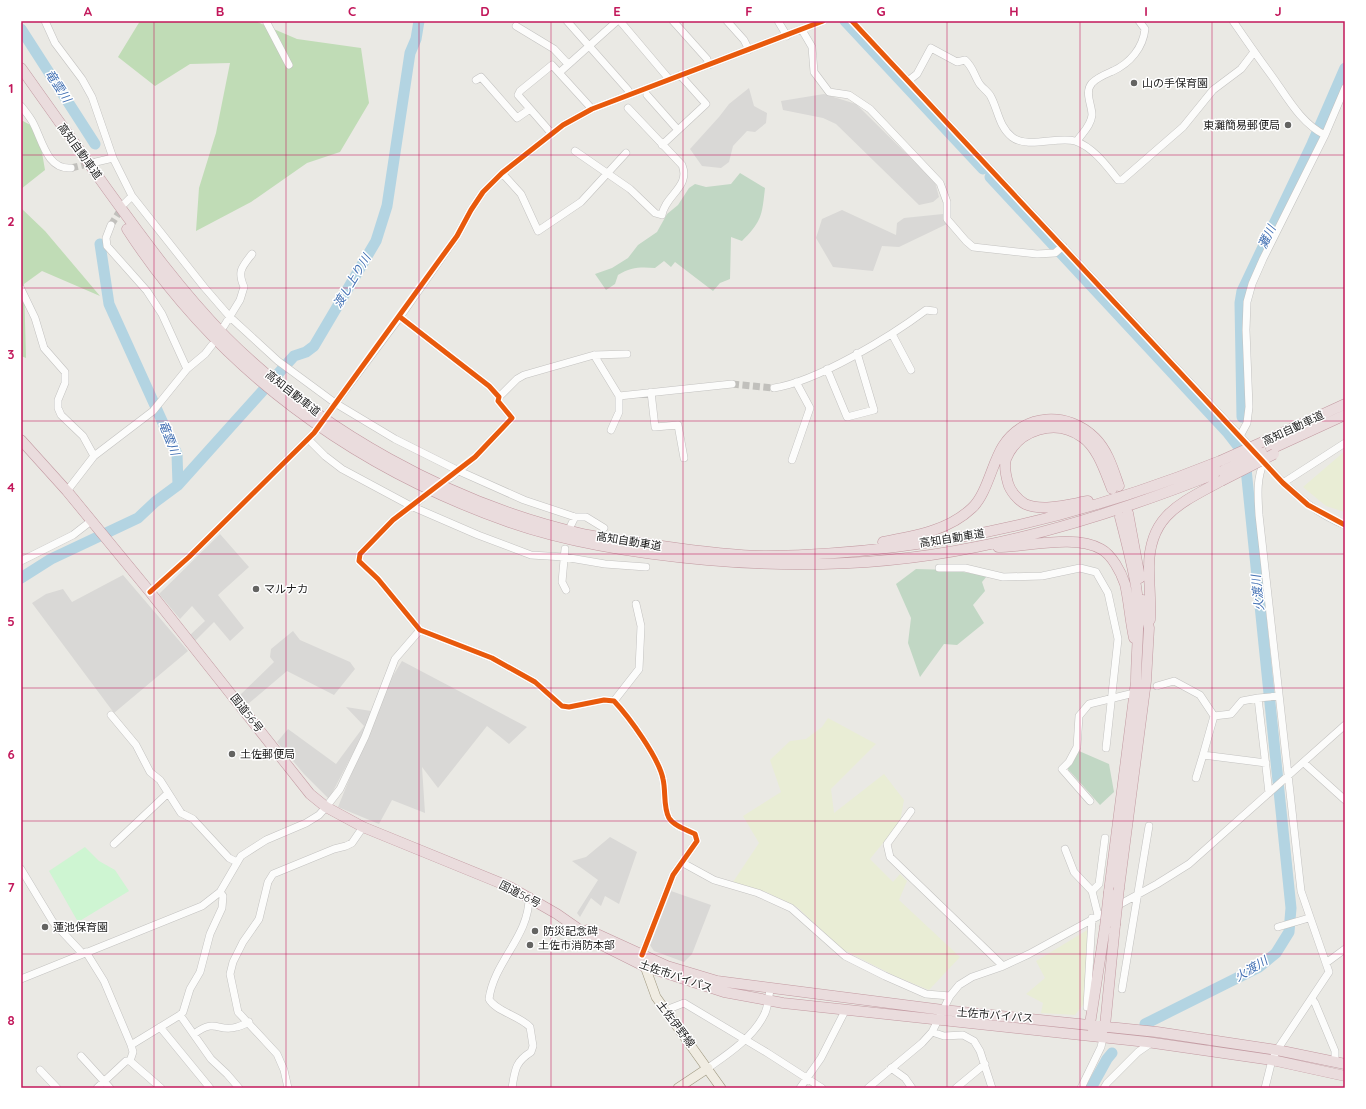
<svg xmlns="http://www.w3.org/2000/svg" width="1366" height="1109" font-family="Quicksand,'Noto Sans JP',sans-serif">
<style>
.residential{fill:#d9d8d6}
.farmland{fill:#e9edd5}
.forest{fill:#c0dcb6}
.cemetery{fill:#c1d7c4}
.park{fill:#cef5d2}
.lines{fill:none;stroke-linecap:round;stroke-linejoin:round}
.river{stroke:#b3d4e2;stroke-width:11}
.minor-tunnel{stroke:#c1c0bc;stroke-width:7;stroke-dasharray:7 3.5;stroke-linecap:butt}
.minor-casing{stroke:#c3c2c0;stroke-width:8}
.major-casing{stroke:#a09981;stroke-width:10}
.highway-casing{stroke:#c299a1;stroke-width:11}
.minor{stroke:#fcfcfb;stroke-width:7}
.major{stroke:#f0ece2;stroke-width:9}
.highway{stroke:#eadcdd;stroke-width:10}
.highway-bridge-casing{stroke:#c299a1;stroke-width:11;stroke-linecap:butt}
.highway-bridge{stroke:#eadcdd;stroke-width:10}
.cycleway-casing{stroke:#fff;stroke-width:8}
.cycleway{stroke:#e8590c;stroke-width:5}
.grid{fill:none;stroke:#c2185b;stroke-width:1;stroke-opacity:0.55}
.poi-dot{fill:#646462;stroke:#fff;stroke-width:1.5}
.labels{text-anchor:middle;stroke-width:3;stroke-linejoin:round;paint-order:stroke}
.poi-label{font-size:11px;fill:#1c1c1c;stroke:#fff;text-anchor:start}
.street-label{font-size:11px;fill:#1c1c1c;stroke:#fff}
.water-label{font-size:12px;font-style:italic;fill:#406fb3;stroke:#fff}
.neatline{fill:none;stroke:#c2185b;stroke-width:1.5}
.grid-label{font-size:13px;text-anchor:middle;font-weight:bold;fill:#c2185b}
</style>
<rect width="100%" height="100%" fill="#eae9e4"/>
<path class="residential" d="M749 88 754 106 767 113 766 123 755 132 747 131 733 146 729 162 721 168 702 166 690 149 719 117 729 104Z
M824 94 856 104 935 182 939 197 933 202 919 205 836 124 823 118 783 110 781 101Z
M842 210 896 235 897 223 904 218 943 214 947 224 899 247 882 246 873 271 833 267 816 238 822 219Z
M220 534 249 567 218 595 244 628 230 641 214 622 194 642 190 635 205 621 192 606 180 619 159 594Z
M123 575 188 651 114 713 32 603 46 594 63 589 72 602Z
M293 631 300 640 350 662 355 669 334 695 287 671 248 704 240 695 274 662 270 657 271 649Z
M402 661 527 727 509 744 487 726 438 788 422 767 425 813 392 800 379 824 338 807 388 684Z
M346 707 371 711 367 726 329 799 304 774 277 742 288 729 336 764 364 726Z
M610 837 637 852 619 904 605 896 601 906 591 898 580 917 577 913 598 880 572 861 586 857Z
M671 891 711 905 692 954 684 962 654 951 650 945Z"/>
<path class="farmland" d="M1345 451V512L1326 506 1303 487Z
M828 718 876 744 831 789 834 813 884 774 904 800 900 822 870 859 893 882 900 874 907 881 899 900 960 957 929 990 895 976 842 949 797 907 766 892 733 882 759 843 743 816 781 792 770 760 790 741 806 739 822 727Z
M1089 929 1086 1001 1075 1015 1041 1013 1043 1003 1026 994 1045 978 1036 961Z"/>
<path class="forest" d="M140 21H255L297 39 361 48 369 103 340 152 307 163 251 202 196 231 199 188 216 133 230 63 190 64 155 86 118 57Z
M21 120 38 129 45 170 21 189Z
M21 208 45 231 100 296 42 271 24 284 26 358 21 356Z"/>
<path class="cemetery" d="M740 173 765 188C762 215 762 221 742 241L731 237 730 279 720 283 713 291 675 262 671 267 664 261 655 268C640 267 631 267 618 275L615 284 606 290 595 274 612 268 628 258 638 245 657 232 667 214 678 205 689 188 695 184 706 187 731 184Z
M916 569 951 570 987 576 982 582 985 591 973 605 984 623 957 645 944 644 920 677 908 643 911 618 896 584Z
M1079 751 1109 764 1114 792 1100 805 1067 768Z"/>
<path class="park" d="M85 847 99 861 115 870 129 891 78 922 49 871Z"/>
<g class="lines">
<path class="river" d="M845 21 983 169
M21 29 95 144
M990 177 1227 432 1244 454
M100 244 109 304 177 454 178 485
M1242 417 1240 303 1242 291 1312 144 1345 68
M21 578 51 559 138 518 155 502 178 485 294 356 306 352 314 346 376 241 387 206 410 53 416 39 419 21
M1145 1024 1259 967 1276 953 1289 932 1291 908 1245 459
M1091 1088 1107 1059 1112 1053"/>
<path class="minor-tunnel" d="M71 168 92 163
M111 225 123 206
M732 384 774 388
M422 498 450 478"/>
<g class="minor-casing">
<path id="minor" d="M45 21 55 43 82 79 92 97 113 158 132 196 124 204
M266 21 289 65
M567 21 628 90 630 94
M620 21 669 79
M673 21 707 59 709 65
M727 21 744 40 749 50
M778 21 787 36
M852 21 1253 450
M1233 21C1246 40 1260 60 1274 79 1288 99 1302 124 1325 135
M516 26 554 49 568 64
M802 30 812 47 814 72 829 92 849 95 870 109 940 183 947 202V219L966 241 973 247 1037 254 1055 253 1063 246
M560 72 617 21
M476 80 481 77 517 118 530 109
M908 81 917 74 931 48 957 62 965 60C973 67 974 75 979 83 982 88 989 92 991 97 998 110 999 127 1012 137 1027 149 1058 136 1075 141 1093 147 1107 166 1118 180H1122L1183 127 1213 90 1241 69 1254 52
M647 95 678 130
M21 106C25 111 29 116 32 121 42 138 46 170 71 168
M552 134 518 95 520 91 552 65 592 109
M1077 141C1082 133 1091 126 1092 115 1092 105 1084 92 1092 83 1098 77 1106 74 1113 71 1130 63 1143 48 1145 29L1139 21
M662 145 706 104 680 75
M575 151 630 189 655 213 662 215C665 195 691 187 682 165L628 108
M96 162 113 158
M502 173 521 194 538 231 581 202 626 153
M132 196 204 287 230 317 278 361 335 403 395 439 459 471 524 500 575 517H586L604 528
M111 225 106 238 107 246 147 291 162 314 187 369
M21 289 35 318 44 348 65 372V383L58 400V408L61 415 83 436 94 456
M400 317 489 386 499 397 498 401 512 418 475 457 450 478
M224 326 240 300 244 287C237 271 242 267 252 254
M892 334 911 370
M594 355 619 396V412L611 430
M827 369 847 417 874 410 857 353
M774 388C818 381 890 337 926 310L934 311
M651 392 655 427 678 425 684 458
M619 396 732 384
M499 397 517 379 524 375 594 355 627 354
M329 412 400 317 457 236 471 210 483 192 502 173 563 125 592 109 823 21
M1240 436 1247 423 1249 407 1246 330 1247 302 1252 284 1263 259 1325 135 1345 88
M308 439 325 456 342 469 411 506 478 535 531 555 564 557 605 564 646 567
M1260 458C1285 486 1310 511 1345 525
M792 460 810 408 796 382
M1264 462C1256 479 1258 497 1259 515L1301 891 1329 972 1277 1050 1272 1060 1265 1088
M1283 483 1345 443
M67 491 94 456 153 411 187 369 205 354 212 345
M422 498 393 520 360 554 359 561 378 579 420 630 492 658 535 682 562 706 569 707 604 700 614 701C629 717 659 758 663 779 666 791 663 807 669 818 674 826 687 830 695 834L697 841 673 875 642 955
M571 525 575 517
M565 549 562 582 566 590
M21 561 73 535 91 521
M939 568H965L1003 577 1042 576 1080 568 1096 572 1108 593 1118 639 1106 748
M150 592 189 557 314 433
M1157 686 1174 681 1200 695 1214 716
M1258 698 1242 701 1231 714 1214 716 1203 755 1266 763
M614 701 639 669 641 626 636 604
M111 715 136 745 150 772 160 780 181 813 193 819 229 858 237 862
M1304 763 1345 800
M1196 778 1203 755
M1269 793 1258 698 1279 696
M1090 801 1062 769 1069 762 1077 747 1079 716 1089 704 1130 694
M911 811 887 844 890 857 1003 966
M114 844 167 794
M1065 849 1074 872 1092 891
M683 863 714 880 758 893 791 908 845 956 885 976 926 994 950 996
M21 869 53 922 82 953
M1098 915 1092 891 1099 884 1105 838
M1278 927 1309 918
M86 952 104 981 131 1045 133 1052 130 1061
M1326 963 1345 949
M21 979 202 906 220 892 241 856 266 840 306 823 319 815 326 807 340 789 365 737 395 659 420 630
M1122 989 1149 826
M1312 999 1315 1003 1335 1051V1061
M1087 1007 1092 918
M666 1010 684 1003 766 1052 822 1088
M180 1015 183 1012 190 989 200 972 210 934 222 908 223 896 220 892
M160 1027 210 1088
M932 1032 944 1036 963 1035 974 1041 980 1051 992 1088
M194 1034C217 1017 217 1033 237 1027 241 1026 245 1024 249 1022
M131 1045 180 1015 211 1059 227 1074 239 1088
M81 1056 110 1088
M130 1061 161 1088
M708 1068C728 1054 754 1037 765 1013 768 1006 769 996 770 989
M891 1068 905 1078 912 1088
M40 1070 57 1088
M97 1088 126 1061H130
M288 1088 284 1070 277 1054 238 1012 230 974 233 962 243 942 259 919 268 882 273 874 334 849 346 846 352 843 363 827
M512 1088C515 1070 515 1062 531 1052L533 1046 530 1027C520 1016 495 1011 489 999 494 961 530 936 529 896
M800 1088 821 1058 846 1009
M868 1088 922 1043 932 1032 950 996 959 985 972 977 1001 967 1029 954 1157 884 1189 864 1345 725
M956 1088 985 1064
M1081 1088 1101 1047 1103 1038
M1104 1088 1107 1083 1138 1052 1151 1043"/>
</g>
<g class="major-casing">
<path id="major" d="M643 961 656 997 721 1088
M678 1088 708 1068"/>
</g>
<g class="highway-casing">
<path id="highway" d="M21 68C49 108 78 148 107 189 144 240 181 291 226 337 319 430 450 503 579 533 606 539 634 542 662 546 696 551 733 556 767 556 923 554 1076 519 1220 461
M127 229C218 369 352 467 509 522 572 544 641 554 707 560 796 568 888 565 976 547 1060 531 1142 503 1222 471
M21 440 67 491 150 592 310 794 326 807 363 827 510 887 557 914 600 944 644 966 724 992 783 1003 1147 1042 1272 1060 1345 1076
M1267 440 1345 404
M1271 449 1345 415
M1088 501C1070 504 1043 512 1025 504 1018 500 1010 491 1008 483 1006 476 1004 466 1006 459 1018 429 1056 418 1082 437 1098 448 1105 472 1112 489
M1128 513 1140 578
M883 542C914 536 948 531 972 508 987 494 992 463 1003 446 1024 413 1068 411 1095 438 1108 451 1113 469 1119 486
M998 547C1028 547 1074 534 1101 549 1112 555 1121 572 1125 584 1129 601 1130 620 1134 638
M1150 620C1151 602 1149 585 1149 567 1149 515 1181 503 1221 481
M1119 888 1146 681 1149 628 1143 600
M1109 892 1136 682C1136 651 1141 618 1136 586 1132 563 1126 540 1120 517
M588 930 667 966 717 981 943 1010 1157 1032 1277 1050 1345 1064
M1094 1030 1090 1024 1105 927
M1102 1031 1105 1026 1115 925"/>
</g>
<use href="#minor" class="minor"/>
<use href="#major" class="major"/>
<use href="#highway" class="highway"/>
<g class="highway-bridge-casing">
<path id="highway-bridge" d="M1220 461 1267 440
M1222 471 1262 453
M1221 481 1274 454
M1115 925 1119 888
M1105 927 1109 892"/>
</g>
<use href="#highway-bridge" class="highway-bridge"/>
<g class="cycleway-casing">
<path id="cycleway" d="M852 21 1283 483 1308 505 1345 525
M400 317 489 386 499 397 498 401 512 418 475 457 393 520 360 554 359 561 378 579 420 630 492 658 535 682 562 706 569 707 604 700 614 701C629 717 659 758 663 779 666 791 663 807 669 818 674 826 687 830 695 834L697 841 673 875 642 955
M150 592 189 557 314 433 457 236 471 210 483 192 502 173 563 125 592 109 823 21"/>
</g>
<use href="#cycleway" class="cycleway"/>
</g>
<path class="grid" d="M154 21V1088M286 21V1088M419 21V1088M551 21V1088M683 21V1088M815 21V1088M947 21V1088M1080 21V1088M1212 21V1088M21 155H1345M21 288H1345M21 421H1345M21 554H1345M21 688H1345M21 821H1345M21 954H1345"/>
<g class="poi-dot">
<circle cx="1134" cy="83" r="4"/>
<circle cx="1288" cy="125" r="4"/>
<circle cx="256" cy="589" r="4"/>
<circle cx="232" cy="754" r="4"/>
<circle cx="45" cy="927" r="4"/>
<circle cx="535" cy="931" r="4"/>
<circle cx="530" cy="945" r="4"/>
</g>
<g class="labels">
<g class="poi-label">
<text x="1142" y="87">山の手保育園</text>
<text x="1280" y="129" text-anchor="end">東灘簡易郵便局</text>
<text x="264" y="593">マルナカ</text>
<text x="240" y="758">土佐郵便局</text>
<text x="53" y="931">蓮池保育園</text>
<text x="543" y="935">防災記念碑</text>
<text x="538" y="949">土佐市消防本部</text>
</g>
<g class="street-label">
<text transform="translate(80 151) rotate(54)" y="4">高知自動車道</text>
<text transform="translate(293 393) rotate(38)" y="4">高知自動車道</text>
<text transform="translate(1293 428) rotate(-25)" y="4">高知自動車道</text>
<text transform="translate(952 538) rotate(-9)" y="4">高知自動車道</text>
<text transform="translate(629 541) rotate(9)" y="4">高知自動車道</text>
<text transform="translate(247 713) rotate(52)" y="4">国道56号</text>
<text transform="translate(520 894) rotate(27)" y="4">国道56号</text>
<text transform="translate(676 976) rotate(19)" y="4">土佐市バイパス</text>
<text transform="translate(995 1015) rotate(5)" y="4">土佐市バイパス</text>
<text transform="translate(676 1024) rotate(53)" y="4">土佐伊野線</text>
</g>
<g class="water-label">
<text transform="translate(58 86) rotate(57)" y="4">竜雲川</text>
<text transform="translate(1267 237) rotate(-65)" y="4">灘川</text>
<text transform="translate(352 281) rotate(-59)" y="4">渡し上り川</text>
<text transform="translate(169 438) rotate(69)" y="4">竜雲川</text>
<text transform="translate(1258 593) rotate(-96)" y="4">火渡川</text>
<text transform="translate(1251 969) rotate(-31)" y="4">火渡川</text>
</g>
</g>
<rect width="1366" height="1109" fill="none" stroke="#ffffff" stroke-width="44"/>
<rect x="22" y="22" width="1322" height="1065" class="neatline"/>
<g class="grid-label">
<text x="88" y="16">A</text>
<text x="220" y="16">B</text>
<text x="352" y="16">C</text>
<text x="485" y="16">D</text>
<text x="617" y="16">E</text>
<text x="749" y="16">F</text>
<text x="881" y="16">G</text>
<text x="1014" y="16">H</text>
<text x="1146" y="16">I</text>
<text x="1278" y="16">J</text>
<text x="11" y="93">1</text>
<text x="11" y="226">2</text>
<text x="11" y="359">3</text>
<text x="11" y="492">4</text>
<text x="11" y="626">5</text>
<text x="11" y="759">6</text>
<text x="11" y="892">7</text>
<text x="11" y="1025">8</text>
</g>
</svg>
